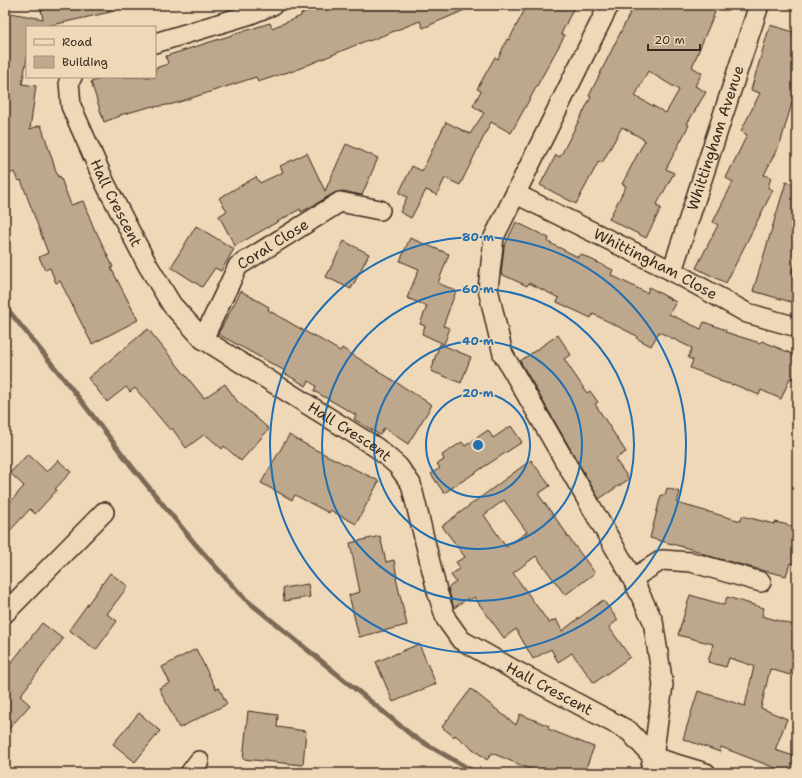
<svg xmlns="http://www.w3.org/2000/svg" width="802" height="778" font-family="'Shantell Sans',sans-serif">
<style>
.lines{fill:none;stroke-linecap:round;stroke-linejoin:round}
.stream{stroke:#7c6a56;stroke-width:5}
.building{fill:#bda78d;stroke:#3b2a1e;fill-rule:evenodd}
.minor-casing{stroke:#3b2a1e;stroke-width:22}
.minor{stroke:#efd8b8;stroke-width:19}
.ring{fill:none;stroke:#1f6fb2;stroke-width:2}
.labels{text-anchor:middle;stroke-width:3;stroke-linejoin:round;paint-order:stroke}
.street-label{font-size:15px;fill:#3b2a1e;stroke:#efd8b8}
.centre{fill:#1f6fb2;stroke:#efd8b8;stroke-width:2}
.ring-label{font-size:12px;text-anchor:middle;font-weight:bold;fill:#1f6fb2;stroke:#efd8b8;stroke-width:3;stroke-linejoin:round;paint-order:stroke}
</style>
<rect width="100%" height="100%" fill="#efd8b8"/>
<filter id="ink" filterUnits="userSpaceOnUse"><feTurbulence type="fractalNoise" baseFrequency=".025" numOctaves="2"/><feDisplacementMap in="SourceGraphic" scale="8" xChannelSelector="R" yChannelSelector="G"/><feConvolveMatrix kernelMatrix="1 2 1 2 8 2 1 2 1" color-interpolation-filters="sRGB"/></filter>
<g filter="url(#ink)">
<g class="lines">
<path class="stream" d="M5 306 72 389 133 468 196 545 244 598 414 737 476 773"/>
</g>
<path class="building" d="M40 5H114L115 11 43 27H27V58L22 84 36 86 30 129 41 125 58 177 60 176 71 205 83 201 95 231H96L113 267 111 268 138 320 92 344 60 281 56 283 50 268 45 270 39 257 48 253 21 180 18 181 14 172 5 176V12L43 19Z
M321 5 474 6 423 28 420 21 369 41 368 40 291 72V71L258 82 256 77 173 104 154 107 153 106 120 115V116L104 122 91 82 107 77H155V68L168 64 166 56 270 23 272 28 301 16V14Z
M527 5H575L561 34 565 35 511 133 491 122 460 185 445 178 437 195 426 190 411 218 400 212 407 197 399 193 412 166 422 171 446 122 470 134 484 113 473 106 481 91 477 89 495 57 498 59 507 39 509 40Z
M634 5H718L692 67 702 73 695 86 706 92 687 124 689 125 666 169 674 173 656 206 661 208 646 238 609 219 626 186 622 184 645 140 622 127 602 163 599 161 576 204 540 185 556 155 560 157 591 97 589 96ZM648 71 679 90 666 113 635 96Z
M770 25 797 33V85L781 141 764 175 771 177 768 188 773 190 726 283 696 268 718 225 713 222 733 182 726 178 747 135 741 131 760 93 751 90Z
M346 144 378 158 362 195 342 191 334 193 314 205 301 212 300 209 235 246 219 216 227 211 219 198 256 177 260 183 283 172 280 166 307 153 325 191Z
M786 182 797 185V257L792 272 797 274V279L791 302 753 291Z
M516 222 549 238 548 242 578 257 580 254 613 270 611 275 647 293 649 287 676 302 669 314 701 329 704 322 726 330 725 332 760 343 762 341 797 356V380L790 378 781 399 761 390 759 395 733 384V385L719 381V379L690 368 693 360 688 358 692 348 659 332 651 346 636 338 637 336 593 314 591 318 557 302 559 298 529 283 527 286 501 274 504 247Z
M196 226 234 249 221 271 215 268 202 287 171 267Z
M410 238 449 254 438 283 456 291 443 326 450 328 444 344 422 334 425 326 420 324 427 306 407 298 419 269 400 261Z
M344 241 369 254 351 289 326 277Z
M241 291 269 307 268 310 313 336V335L340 351 342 348 432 405 408 444 384 428 380 435 354 419 356 415 314 391 316 386 309 381 306 386 284 373 285 371 218 334Z
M148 329 204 398 225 384 237 401 269 429 241 461 224 446 222 449 205 434 186 448 172 428 170 430 135 388 130 392 126 387 107 402 88 378Z
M558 335 571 355 564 359 587 393 590 391 598 402 595 404 626 452 615 459 629 479 599 499 520 361Z
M440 344 471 357 461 383 431 371 434 363H433Z
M511 426 522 442 444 493 431 474 440 468 437 464 444 460 442 455 462 442 465 446 488 430 493 438Z
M289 435 314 449 379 481 356 524 330 510 329 513 295 495 292 500 261 483Z
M28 454 47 472 58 460 71 472 55 489 57 490 35 514 30 509 5 536V508L24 486 10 473Z
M531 460 550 486 538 494 567 534H566L595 573 565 595 536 556 513 573 549 623 556 619 562 631 603 600 618 620 609 627 630 657 594 683 572 653 558 662 551 649 533 659 516 629 504 638 474 597 469 601 468 598 454 608 448 588 456 582 451 575 460 568 456 562 465 557 442 526ZM504 500 527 532 506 547 484 515Z
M667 488 680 492 677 503 741 521 742 516 774 524 775 522 797 527V565L790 563 786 576 761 570 709 556 698 551 650 538 661 495H665Z
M380 536 386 562 394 560 397 578H396L407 625 359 637 349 595 360 592 350 543Z
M110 573 128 586 107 614 117 621 96 650 69 630Z
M308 584 310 597 284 601 283 588Z
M690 595 724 605 727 597 764 608 762 616 797 626V651L790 675 770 669 761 708 787 719 775 750 797 757V773H788L721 747 720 752 683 739 698 691 745 706 754 666 729 658 726 667 708 662 713 644 678 635Z
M42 623 63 639 20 696 30 705 5 733V671Z
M419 644 436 684 393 702 376 662Z
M196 649 216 689 219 688 227 704 179 728 159 688 170 683 162 667Z
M471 689 516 725 520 714 549 726 548 729 594 747 584 773H539L492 753 487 760 455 735 454 737 442 727Z
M248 711 278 715 277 727 306 731 303 765 243 759Z
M139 713 160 731 135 762 113 744Z"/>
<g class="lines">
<g class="minor-casing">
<g id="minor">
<path d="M609 5 494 237 488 289 503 354 630 574 653 621 663 685 653 757 650 773"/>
<path d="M155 43 248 15 273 5"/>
<path id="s1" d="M72 77 69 81 71 106 105 183 147 264 172 305 203 339 377 448 398 466 411 484 437 591 446 619 461 640 516 671 629 731 653 757 706 773"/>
<path id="s2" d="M516 194 672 271 747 313 797 327"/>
<path id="s3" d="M672 271 759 5"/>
<path id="s4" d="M203 339 238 266 340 202 380 210"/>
<path d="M633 578 662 560 691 562 761 582"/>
<path d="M5 613 104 512"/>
<path d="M190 773 199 761"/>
</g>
</g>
<use href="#minor" class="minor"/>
</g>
</g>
<g class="ring">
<circle cx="478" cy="445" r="52"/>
<circle cx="478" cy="445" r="104"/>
<circle cx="478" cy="445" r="156"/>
<circle cx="478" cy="445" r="208"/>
</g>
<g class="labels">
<g class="street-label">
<text dy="5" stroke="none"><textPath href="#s3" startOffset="140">Whittingham Avenue</textPath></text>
<text dy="5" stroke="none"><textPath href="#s1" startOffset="137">Hall Crescent</textPath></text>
<text dy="5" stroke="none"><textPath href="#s4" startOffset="122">Coral Close</textPath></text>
<text dy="5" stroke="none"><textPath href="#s2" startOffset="156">Whittingham Close</textPath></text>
<text dy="5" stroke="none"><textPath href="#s1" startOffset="473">Hall Crescent</textPath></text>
<text dy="5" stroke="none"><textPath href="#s1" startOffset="821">Hall Crescent</textPath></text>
</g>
</g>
<circle cx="478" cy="445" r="6" class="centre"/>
<g class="ring-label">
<text x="478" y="241">80 m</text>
<text x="478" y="293">60 m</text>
<text x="478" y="345">40 m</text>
<text x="478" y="397">20 m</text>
</g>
<rect width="802" height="778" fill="none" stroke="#efd8b8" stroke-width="20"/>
<rect x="10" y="10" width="782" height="758" fill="none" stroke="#3b2a1e" stroke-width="1.5" filter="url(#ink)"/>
<rect x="26" y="26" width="130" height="52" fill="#efd8b8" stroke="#a7927a"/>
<rect x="34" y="39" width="20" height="6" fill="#efd8b8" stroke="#a7927a"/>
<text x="62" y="46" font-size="12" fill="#3b2a1e">Road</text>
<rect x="34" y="56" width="20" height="12" fill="#bda78d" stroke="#a7927a"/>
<text x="62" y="66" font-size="12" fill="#3b2a1e">Building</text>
<path d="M648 44v6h52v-6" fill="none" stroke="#3b2a1e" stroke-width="2"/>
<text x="654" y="44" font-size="12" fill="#3b2a1e" stroke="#efd8b8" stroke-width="3" paint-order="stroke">20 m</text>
</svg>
